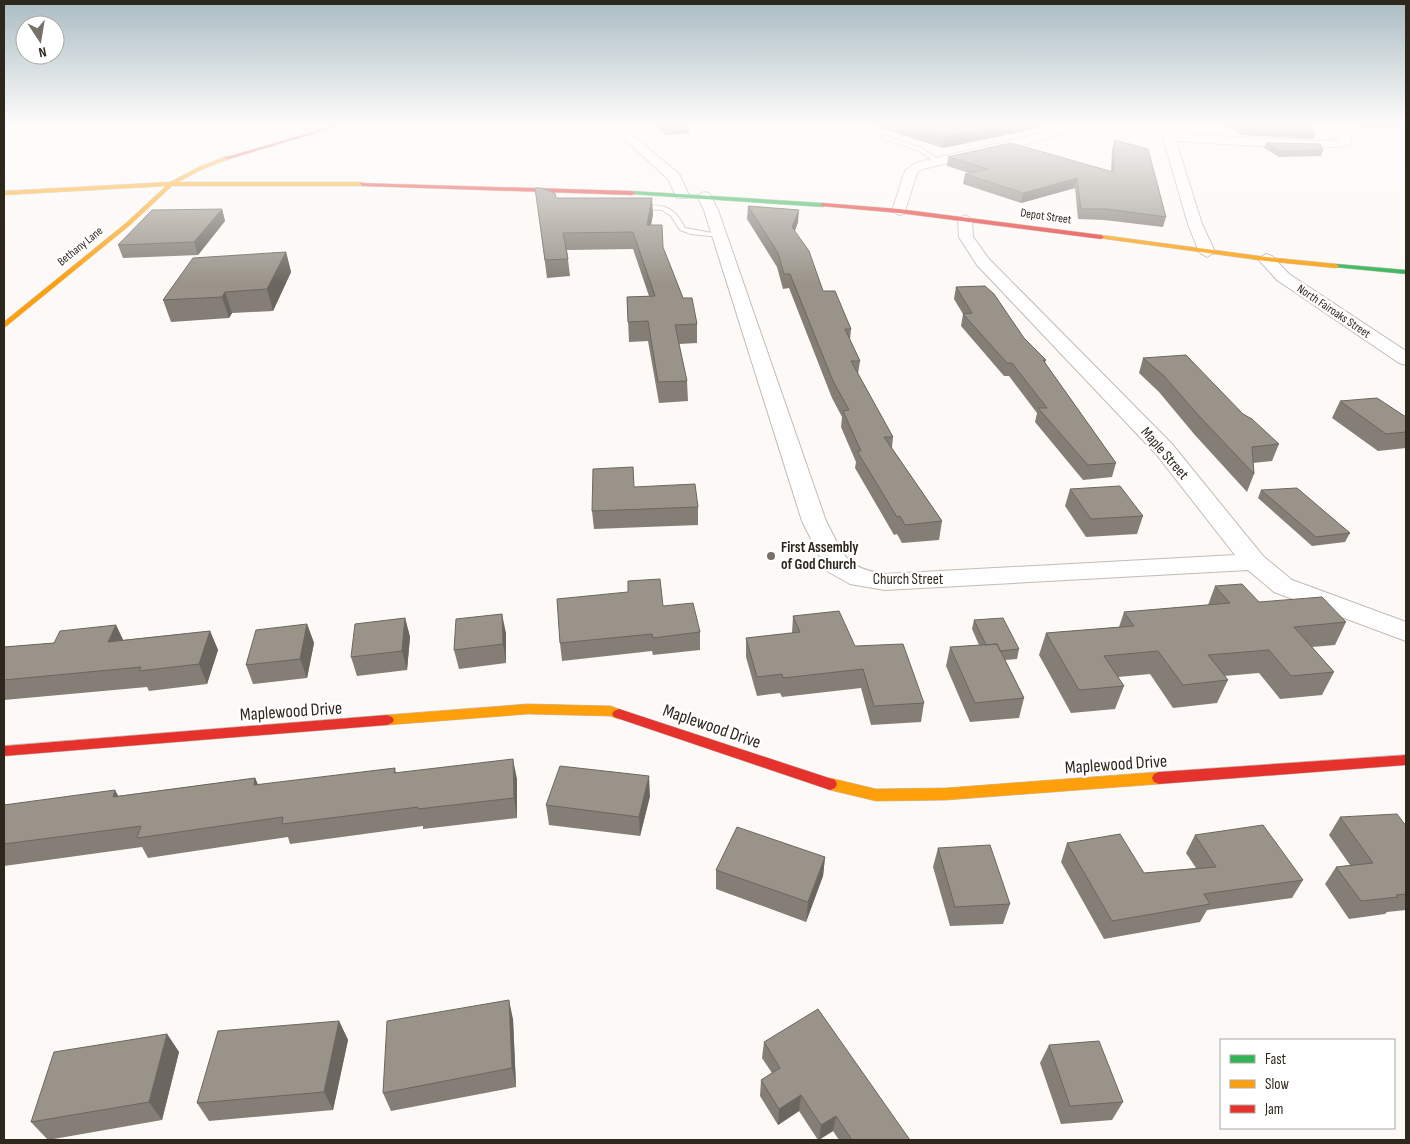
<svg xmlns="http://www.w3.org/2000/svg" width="1410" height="1144" font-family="'Sofia Sans Condensed',sans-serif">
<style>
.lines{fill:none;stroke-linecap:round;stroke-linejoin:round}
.lane-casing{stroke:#c1bcb6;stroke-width:2}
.street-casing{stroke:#c1bcb6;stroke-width:2}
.fast-casing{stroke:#c1bcb6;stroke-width:1}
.slow-casing{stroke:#c1bcb6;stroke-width:1}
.jam-casing{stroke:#c1bcb6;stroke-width:1}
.lane{fill:#fffefe;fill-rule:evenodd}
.street{fill:#fffefe;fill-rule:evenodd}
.fast{fill:#30b455;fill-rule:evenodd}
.slow{fill:#ff9f0a;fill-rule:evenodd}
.jam{fill:#e5322d;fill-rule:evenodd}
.wall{fill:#847e76}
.shaded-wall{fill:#6b6760}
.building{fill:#999389;stroke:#6b6760}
.poi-dot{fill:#767068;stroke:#fff;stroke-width:2}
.labels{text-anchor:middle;stroke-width:5;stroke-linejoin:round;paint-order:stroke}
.far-street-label{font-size:12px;fill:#2e271b;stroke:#fff}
.street-label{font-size:15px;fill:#2e271b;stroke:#fff}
.poi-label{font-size:15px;font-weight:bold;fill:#2e271b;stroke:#fff;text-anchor:start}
.near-street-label{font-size:18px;fill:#2e271b;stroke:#fff}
</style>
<rect width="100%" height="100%" fill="#fcf9f6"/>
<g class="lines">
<g class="lane-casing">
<path id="lane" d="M883 135 922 148 942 162 937 163 918 150 881 138Z
M636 205C660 205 673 203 685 228L723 235 719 237 691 234 680 230 671 216 662 210 634 208V206Z"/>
</g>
<g class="street-casing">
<path id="street" d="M608 124H619L679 174 689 195 687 198H677L668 179Z
M1054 124H1065L1068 127 1063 133 1050 138 923 169 917 173 904 214 899 215 892 211 905 171 915 163 1042 133 1055 129Z
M1159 124H1170L1174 134 1321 141 1340 140 1316 124H1329L1349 135 1352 143C1341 154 1200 142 1176 141L1202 224 1215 252 1207 257 1199 252 1188 224Z
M704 192 709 193 718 210 826 521C844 555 844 568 885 574L1235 555 1156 454 977 265 959 237 958 219 965 215 972 219 973 237 989 259 1172 444 1263 556 1292 580 1406 622V641L1274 592 1248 570 885 590 850 584 827 571 802 521 704 210 697 196Z
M1266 254 1272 256 1289 274 1406 351V365L1399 363 1277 280 1258 259Z"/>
</g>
<g class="fast-casing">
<path id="fast" d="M632 191 823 203 826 205 823 207 630 194Z
M1336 264 1406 270V274L1334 267V265Z"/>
</g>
<g class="slow-casing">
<path id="slow" d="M227 156 229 159 203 169 178 182H362L365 184 362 186H172L130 225 4 328V322L126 223 166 186 4 195V191L170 182 199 167Z
M1101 235 1266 257 1336 264 1339 266 1336 268 1266 261 1099 238V236Z
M528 704 611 706 624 711 626 714 624 717 619 719 610 716 528 714 387 725 382 723 380 720 382 717 387 715Z
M1159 772 1164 774 1166 778 1164 782 1159 784 946 800 876 801 830 790 825 788 823 784 825 780 830 778 876 789 946 788Z"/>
</g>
<g class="jam-casing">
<path id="jam" d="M340 124H346L229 159 224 158Z
M360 183 632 191 635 193 632 195 362 186Z
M823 203 899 209 1101 235 1104 237 1101 239 899 213 821 206V204Z
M619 709 835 780 837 784 835 788 830 790 614 717 612 714 614 711Z
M387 715 392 717 394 720 392 723 387 725 4 756V746Z
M1406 755V765L1159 784 1154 782 1152 778 1154 774 1159 772Z"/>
</g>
<use href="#lane" class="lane"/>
<use href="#street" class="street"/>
<use href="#fast" class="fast"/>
<use href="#slow" class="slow"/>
<use href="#jam" class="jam"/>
</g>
<path class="wall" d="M654 124H689V133L666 135Z
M874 124H1040L1039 128 943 148 874 126Z
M1221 124H1310L1315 133 1313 139 1242 135Z
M1355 124H1406V127L1366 129Z
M1115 140 1166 217 1163 227 1104 220 1078 219 1075 188 1021 203 963 184 965 174 969 173 947 166 948 157 1111 172 1112 149Z
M1266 143 1323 151 1321 156 1279 157 1264 148Z
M535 188 556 198 653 214 651 225 663 248 683 298 697 324V343L679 344 687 381 688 401 659 403 648 341 629 342 627 297 649 296 633 249 567 250 568 259 570 276 547 278Z
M748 206 798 222 795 231 823 291 851 329 850 340 860 361 858 374 893 437 892 448 942 521 939 540 902 543 897 534 894 535 855 468 856 462 841 427 842 417 832 398 789 288 783 289 777 267 747 219Z
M222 209 225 221 198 255 123 258 118 245Z
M286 252 291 272 273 311 232 313 229 318 171 322 163 300Z
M956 287 1024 338 1046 360 1045 363 1116 463 1112 477 1083 480 1035 422 1037 413 1009 376H1004L961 326 963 314 954 299Z
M1143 358 1243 414 1279 444 1272 461 1253 463 1254 474 1247 492 1194 434 1159 392 1139 373Z
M1340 401 1406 417V448L1378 451 1332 418Z
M634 487 698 507V525L594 529 592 511Z
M1070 489 1143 516 1137 534 1086 537 1065 506Z
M1261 490 1350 533 1345 542 1312 546 1258 498Z
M1215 586 1259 602 1346 622 1335 645 1312 647 1334 672 1322 695 1280 699 1259 673 1224 676 1228 680 1217 703 1173 708 1150 674 1118 677 1124 686 1115 709 1071 713 1039 655 1046 633 1119 627 1124 612 1208 605Z
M663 606 700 632V650L653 655 652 651 562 661 560 643Z
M793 616 855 646 924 703 921 722 871 725 861 688 782 697 780 693 757 696 746 657V638L792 633Z
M405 618 410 637 407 670 357 676 351 657Z
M974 620 1019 649 1017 659 1005 660 1024 698 1019 718 970 722 946 666 950 647 979 645 972 629Z
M307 624 314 643 307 678 253 684 246 665Z
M116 625 123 640 210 631 218 650 207 684 149 691 147 687 4 700V647L54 643Z
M506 633V663L459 669 454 650Z
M395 768 396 773 517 779V818L423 829V826L290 844 288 837 148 858 142 847 4 866V805L118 796 255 778 258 785Z
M650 796 640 836 549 825 546 805Z
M1340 817 1406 826V910L1387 912 1385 914 1349 919 1325 884 1336 867 1350 865 1329 835Z
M1195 835 1303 880 1292 898 1207 910 1200 922 1104 939 1061 862 1067 843 1144 873 1196 868 1186 853Z
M938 848 1010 904 1003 924 950 926 933 867Z
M825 857 823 876 806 922 716 889V870Z
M513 1019 516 1087 391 1111 383 1093Z
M339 1021 348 1040 333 1110 209 1121 197 1103Z
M167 1034 179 1052 162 1120 48 1140 31 1122Z
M764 1042 910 1140H839L833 1131 818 1140 799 1111 778 1125 760 1096 761 1080 772 1073 762 1058Z
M1049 1045 1123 1102 1112 1120 1061 1124 1040 1063Z"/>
<path class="shaded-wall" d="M1010 124H1040L1039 128 943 148 944 137Z
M689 128V133L666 135V130Z
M1077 178 1075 188 1021 203 1023 193Z
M652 198 653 214 648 242 647 225Z
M222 209 225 221 198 255 194 242Z
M799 210 798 222 791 240 792 227Z
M286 252 291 272 273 311 267 289Z
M225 292 232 313 229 318 222 297Z
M502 614 506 633V663L503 644Z
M405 618 410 637 407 670 402 651Z
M307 624 314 643 307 678 300 659Z
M116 625 125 644 108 642Z
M210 631 218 650 207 684 199 664Z
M513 759 517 779V818L514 798Z
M649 776 650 796 640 836 639 817Z
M255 778 264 798 254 785Z
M115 790 126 810 113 797Z
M825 857 823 876 806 922 808 902Z
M509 1000 513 1019 516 1087 512 1068Z
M339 1021 348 1040 333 1110 324 1092Z
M167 1034 179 1052 162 1120 149 1102Z
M801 1095 799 1111 778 1125 779 1109Z
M836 1116 833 1131 819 1140 821 1125Z"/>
<path class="building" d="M659 124H689V128L666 130Z
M901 124H1010L944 137Z
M1232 124H1310L1315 133 1243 130Z
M1115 140 1148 149 1166 217 1106 209H1081L1077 178 1023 193 965 174 988 169 948 157 1011 143 1113 172Z
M1266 143 1320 144 1323 151H1281Z
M535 188H541L555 193 556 198H652L647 225H662L663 247 683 298H692L697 324 675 325 687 381 658 382 648 321 628 322 627 297 655 296 633 232 563 233 568 259 545 260Z
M748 206 799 210 792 227 809 251 823 291H835L851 329H845L860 361H851L893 437H884L942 521 905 525 900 516 897 517 857 451H861L843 411 849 410 833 381 790 274H784L778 253Z
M222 209 194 242 118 245 152 210Z
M286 252 267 289 225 292 222 297 163 300 193 258Z
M985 286 994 294 1024 338 1046 360H1043L1116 463 1088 465 1038 408H1047L1012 363H1007L963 314 972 313 956 287Z
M1186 355 1243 414 1252 419 1279 444 1252 447 1254 474 1200 417 1164 376 1143 358Z
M1377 398 1406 417V432L1386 434 1340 401Z
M633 467 634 487 695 484 698 507 592 511 593 469Z
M1120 486 1143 516 1091 519 1070 489Z
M1297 488 1350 533 1316 537 1261 490Z
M660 579 663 606 693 603 700 632 653 638 652 634 560 643 557 599 628 592V581Z
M1242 584 1259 602 1322 597 1346 622 1294 627 1334 672 1291 676 1269 650 1208 655 1228 680 1183 685 1158 651 1104 656 1124 686 1079 690 1046 633 1134 626 1124 612 1230 603 1215 586Z
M839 611 855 646 903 644 924 703 874 706 863 669 783 678 782 674 757 677 746 638 800 632 793 616Z
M502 614 503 644 454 650 456 619Z
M405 618 402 651 351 657 355 624Z
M1003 618 1019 649 1000 651 997 644 986 645 974 620Z
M307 624 300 659 246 665 256 630Z
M116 625 108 642 210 631 199 664 139 671 141 667 4 680V647L54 643 60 631Z
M997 644 1024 698 975 703 950 647Z
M513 759 514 798 418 809V807L282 824 283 817 137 838 141 826 4 844V805L115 790 113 797 255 778 254 785 395 768 394 773Z
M560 766 649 776 639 817 546 805Z
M1397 814 1406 826V894L1396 895 1398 897 1361 901 1336 867 1373 863 1340 817Z
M1263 825 1303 880 1204 894 1210 904 1112 921 1067 843 1120 834 1144 873 1216 867 1195 835Z
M737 827 825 857 808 902 716 870Z
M990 845 1010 904 955 907 938 848Z
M509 1000 512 1068 383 1093 387 1021Z
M818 1009 910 1140H852L836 1116 821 1125 801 1095 779 1109 761 1080 780 1068 764 1042Z
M339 1021 324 1092 197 1103 218 1031Z
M167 1034 149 1102 31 1122 54 1052Z
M1099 1041 1123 1102 1070 1106 1049 1045Z"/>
<linearGradient id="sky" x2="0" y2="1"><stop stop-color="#aabcc3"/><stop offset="0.44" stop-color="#fefcfb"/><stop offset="1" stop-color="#fefcfb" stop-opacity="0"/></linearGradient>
<rect width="1410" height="284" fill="url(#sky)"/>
<circle class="poi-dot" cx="771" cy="556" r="5"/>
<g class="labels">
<g class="far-street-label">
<text transform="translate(1046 216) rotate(8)" y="4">Depot Street</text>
<text transform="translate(80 246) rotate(-39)" y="4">Bethany Lane</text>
<text transform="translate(1334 311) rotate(34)" y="4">North Fairoaks Street</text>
</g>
<g class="street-label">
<text transform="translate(1165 453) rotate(49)" y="5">Maple Street</text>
<text x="908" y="584">Church Street</text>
</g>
<g class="poi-label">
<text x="781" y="552">First Assembly<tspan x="781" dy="17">of God Church</tspan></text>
</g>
<g class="near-street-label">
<text transform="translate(291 711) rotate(-4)" y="6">Maplewood Drive</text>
<text transform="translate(712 726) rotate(19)" y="6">Maplewood Drive</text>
<text transform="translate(1116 764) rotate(-4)" y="6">Maplewood Drive</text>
</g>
</g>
<rect width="1410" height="1144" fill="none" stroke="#2e271b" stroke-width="10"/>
<rect x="1220" y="1039" width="175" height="90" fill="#ffffff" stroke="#aba9a4"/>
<rect x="1230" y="1055" width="25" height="8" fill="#30b455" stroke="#aba9a4"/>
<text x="1265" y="1064" font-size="15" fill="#2e271b">Fast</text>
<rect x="1230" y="1080" width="25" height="8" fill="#ff9f0a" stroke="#aba9a4"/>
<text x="1265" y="1089" font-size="15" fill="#2e271b">Slow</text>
<rect x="1230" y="1105" width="25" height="8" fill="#e5322d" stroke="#aba9a4"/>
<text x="1265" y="1114" font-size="15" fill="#2e271b">Jam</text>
<g transform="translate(40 40) rotate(168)"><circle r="24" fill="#ffffff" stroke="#aba9a4"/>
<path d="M0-4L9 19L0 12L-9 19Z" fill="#767068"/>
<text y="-8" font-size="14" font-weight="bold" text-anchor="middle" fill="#2e271b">N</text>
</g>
</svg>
